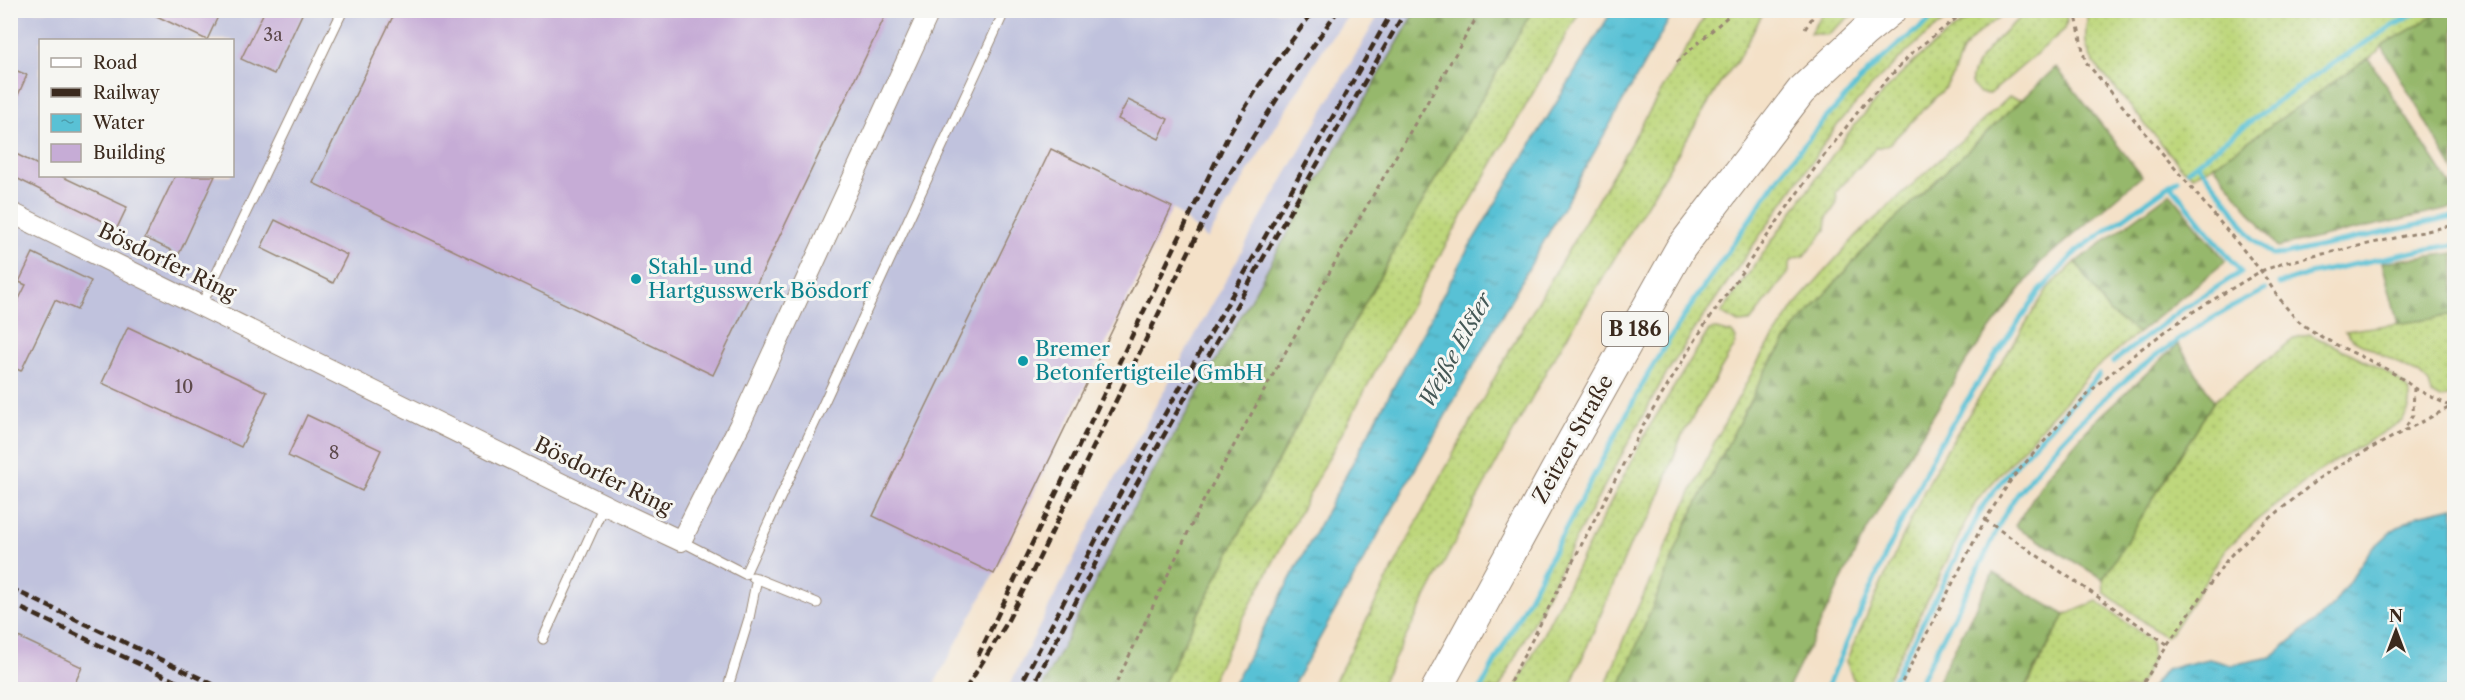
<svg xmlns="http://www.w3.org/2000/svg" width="2465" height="700" font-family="'Libre Caslon Text',serif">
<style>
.industrial{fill:#c0c2dd;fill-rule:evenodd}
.grass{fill:url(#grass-dots);stroke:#7c804d;stroke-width:1.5}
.forest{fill:url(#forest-firs);stroke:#687145;stroke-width:1.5}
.water{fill:url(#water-ripples);stroke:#4a767a;stroke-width:1.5}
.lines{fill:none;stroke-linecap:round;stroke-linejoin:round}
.stream{stroke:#59c1d5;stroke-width:5}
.building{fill:#c6acd6}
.service-casing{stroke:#988673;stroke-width:11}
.minor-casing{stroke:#988673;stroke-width:22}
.primary-casing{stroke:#988673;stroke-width:32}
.path{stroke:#988673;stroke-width:3;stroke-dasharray:4.5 4.5;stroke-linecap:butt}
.service{stroke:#fff;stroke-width:9}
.minor{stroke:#fff;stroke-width:20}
.primary{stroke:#fff;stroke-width:30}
.rail{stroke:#3b2a1e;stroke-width:4.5;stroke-dasharray:9 4.5;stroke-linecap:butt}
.culture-dot{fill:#0f9aa8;stroke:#f6f6f2;stroke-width:2}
.labels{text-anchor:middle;stroke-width:6;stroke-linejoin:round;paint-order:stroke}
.number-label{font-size:18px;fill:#5e4a4c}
.shield{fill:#f6f6f2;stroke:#73675e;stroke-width:1.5}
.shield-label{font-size:20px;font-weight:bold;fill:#3b2a1e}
.street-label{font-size:21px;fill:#3b2a1e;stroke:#f6f6f2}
.culture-label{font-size:21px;fill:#0d838f;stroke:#f6f6f2;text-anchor:start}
.water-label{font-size:22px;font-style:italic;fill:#445755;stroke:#f6f6f2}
</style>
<defs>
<pattern id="grass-dots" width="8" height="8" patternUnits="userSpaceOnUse" patternTransform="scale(1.5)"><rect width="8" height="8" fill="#bed77c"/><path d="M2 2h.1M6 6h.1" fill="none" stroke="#a4b96b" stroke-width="1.8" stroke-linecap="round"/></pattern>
<pattern id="forest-firs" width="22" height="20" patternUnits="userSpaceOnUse" patternTransform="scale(1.5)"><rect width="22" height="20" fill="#96b86c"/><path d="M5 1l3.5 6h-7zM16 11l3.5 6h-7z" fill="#7c9658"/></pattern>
<pattern id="water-ripples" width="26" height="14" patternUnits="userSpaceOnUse" patternTransform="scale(1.5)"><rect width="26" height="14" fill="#59c1d5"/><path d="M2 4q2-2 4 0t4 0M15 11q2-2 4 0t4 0" fill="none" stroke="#4b9dac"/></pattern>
</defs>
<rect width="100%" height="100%" fill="#f6f6f2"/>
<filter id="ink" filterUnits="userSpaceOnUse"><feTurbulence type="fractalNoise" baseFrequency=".0167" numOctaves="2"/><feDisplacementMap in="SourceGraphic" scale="12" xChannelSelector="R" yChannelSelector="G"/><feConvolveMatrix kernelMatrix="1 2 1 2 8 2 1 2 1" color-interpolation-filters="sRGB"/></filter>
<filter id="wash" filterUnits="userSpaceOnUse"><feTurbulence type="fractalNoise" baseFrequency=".008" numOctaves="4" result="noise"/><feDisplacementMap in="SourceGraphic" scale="24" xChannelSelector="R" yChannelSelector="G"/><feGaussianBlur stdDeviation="1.35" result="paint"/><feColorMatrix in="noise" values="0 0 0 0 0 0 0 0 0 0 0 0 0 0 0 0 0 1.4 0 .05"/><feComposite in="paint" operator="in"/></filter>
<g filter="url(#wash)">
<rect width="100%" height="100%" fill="#f4e1c8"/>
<path class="industrial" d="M10 11H1352L1325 46 1207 239 1172 208 994 574 931 690 11 689ZM40 40H232V176H40Z
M1381 11H1416L1278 250 1134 507 1041 689 1007 690 1107 493 1251 235Z"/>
<path class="grass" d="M1532 11H1580L1396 332 1231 641 1208 689 1161 690C1273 457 1404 234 1532 11Z
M1708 11H1764L1737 61 1721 82 1548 368 1477 499 1379 689H1331L1429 499 1508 353Z
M1824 11V10L1857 11 1827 35 1810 33Z
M1943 11H1958C1911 44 1872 83 1835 128L1699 323 1666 374 1577 536 1499 689H1480L1650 370 1684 316 1782 172 1818 127 1870 70 1899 44Z
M1981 11H2008L1977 34 1962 51 1952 78 1943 90 1888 145 1876 148 1836 192 1837 203 1827 218 1826 230 1803 257C1793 256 1788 262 1789 272L1750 322 1738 323 1721 313 1846 136C1885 88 1928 43 1981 11Z
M2031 11H2065L2067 20 2065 29 1990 94 1979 93C1974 88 1971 84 1972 77 1976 56 2013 21 2031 11Z
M2087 11H2443L2382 46 2379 51 2214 165 2193 176 2181 167 2094 63C2080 37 2088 36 2087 11Z
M2009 97 2021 100 1871 242 1794 329 1765 372 1686 525 1619 689 1604 690 1626 633 1714 443 1760 358 1798 301 1857 235Z
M2076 262 2109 312 2138 333 2090 373 1977 500 1883 689H1857L1846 661 1924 491 1947 449 2048 288Z
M2454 315V395L2441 399 2432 394 2429 384 2420 375 2354 340 2345 331Z
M1716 329 1732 333 1736 338 1734 347 1681 437 1652 516 1631 543 1569 689H1515L1648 429 1709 330Z
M2309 334C2329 344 2399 373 2408 390 2413 401 2409 412 2402 421L2316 473 2257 520 2226 549 2171 633 2165 637 2104 592 2103 579 2214 401 2295 338Z
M2097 601 2150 640C2158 659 2145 673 2136 689L2025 690 2065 615Z"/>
<path class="forest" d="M2443 10 2454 11V171L2382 46Z
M1416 11H1532C1404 234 1273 457 1161 689H1041L1134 507 1278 250Z
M2368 58 2454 191V208L2277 247 2214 165Z
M2056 67 2142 176 2040 263 1967 360 1906 460 1859 545 1788 689H1619L1686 525 1765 372 1794 329 1871 242Z
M2170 193 2226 261 2138 333 2109 312 2076 262Z
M2454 253V315L2398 324 2382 262Z
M2178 344 2214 401 2103 579 2015 526 2046 477 2090 426Z
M1993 573 2065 615 2024 689H1934Z"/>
<path class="water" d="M1612 11H1674L1291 689H1231L1466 252Z
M2454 507V689H2150L2166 669 2209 659 2231 665 2271 657 2331 608 2369 552 2393 530 2418 515Z"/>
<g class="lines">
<path class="stream" d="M2197 163 2223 195 2252 238 2273 255 2286 254 2454 217
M2188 170C2261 111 2339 56 2420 10
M2279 284 2309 274 2422 250 2454 245
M2113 362 2181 310 2241 272 2171 185
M1480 690 1650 370 1684 316 1782 172 1818 127 1870 70 1899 44 1943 10
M1826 690 1886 554 1936 450 1991 362 2039 292 2077 251 2177 180
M1888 690 1984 504 2012 468 2099 375
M1916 690C1938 646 1961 603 1983 559 1994 538 2002 514 2017 495 2081 408 2168 337 2265 290"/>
</g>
<g id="blocks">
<path class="building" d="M144 10H221L207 40Z
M265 10H304L274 74 241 59Z
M396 10H888L713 375 313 183Z
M10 68 27 75 10 113Z
M1128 100 1168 119 1159 139 1118 119Z
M1051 149 1172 207 994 574 873 516Z
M10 151 40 166V176H61L127 207 117 228 10 175Z
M175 176H215L179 254 145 238Z
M275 220 347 255 333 283 261 248Z
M33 253 91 281 77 310 55 300 21 371 10 366V317L26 285 19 282Z
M128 327 267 392 241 447 102 383Z
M307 415 381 450 362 491 288 456Z
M10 633 82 667 72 690H10Z"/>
</g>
</g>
<g filter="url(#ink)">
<use href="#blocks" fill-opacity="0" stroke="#988673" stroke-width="1.5"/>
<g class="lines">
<g class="service-casing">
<path id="service" d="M201 306 343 10
M681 541 745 574 1005 10
M753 577 817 603
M543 639 604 505
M727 690 749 618 757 578"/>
</g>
<g class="minor-casing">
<path id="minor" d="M10 212 613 509 681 541 741 422 930 10"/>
</g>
<g class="primary-casing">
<path id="primary" d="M1436 690 1556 470 1680 249 1801 91 1864 32 1891 10"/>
</g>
<path class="path" d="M2075 10 2085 61 2261 271C2273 289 2285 309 2301 323 2335 350 2380 359 2414 388L2413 415 2404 430
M1805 29 1817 10
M1677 62 1735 10
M2414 388 2452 407
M1985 520 2167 644
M1113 690 1200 507 1354 228 1481 10
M1506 690 1643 426 1704 326 1820 161 1864 104 1914 51 1967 10
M1898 690 1985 520 2013 477 2055 429 2099 383 2141 349 2191 313 2261 271 2287 262 2454 225
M2139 690 2167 645 2229 557 2262 525 2318 479 2343 463 2454 405"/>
<use href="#service" class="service"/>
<use href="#minor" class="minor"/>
<use href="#primary" class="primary"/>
<path class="rail" d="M10 588 225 690
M10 603 194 690
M978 656 1230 132 1260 84 1314 10
M965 690 1005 626 1028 581 1216 196 1280 94 1338 10
M1018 690 1117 499 1393 10
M1031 690 1126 503 1270 246 1406 10"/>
</g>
</g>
<g class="culture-dot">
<circle cx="636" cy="279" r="6"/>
<circle cx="1023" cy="361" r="6"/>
</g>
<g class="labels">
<g class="number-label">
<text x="273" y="41">3a</text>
<text x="184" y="393">10</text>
<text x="334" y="459">8</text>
</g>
<rect class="shield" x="1602" y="312" width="66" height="34" rx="4.5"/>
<g class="shield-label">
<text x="1635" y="336">B 186</text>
</g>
<g class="street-label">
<text transform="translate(167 262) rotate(26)" y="7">Bösdorfer Ring</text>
<text transform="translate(1573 439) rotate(-61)" y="7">Zeitzer Straße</text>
<text transform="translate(603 476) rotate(26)" y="7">Bösdorfer Ring</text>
</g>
<g class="culture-label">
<text x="648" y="274">Stahl- und<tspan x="648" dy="24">Hartgusswerk Bösdorf</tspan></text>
<text x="1035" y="356">Bremer<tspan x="1035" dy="24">Betonfertigteile GmbH</tspan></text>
</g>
<g class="water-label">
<text transform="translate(1455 350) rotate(-61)" y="8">Weiße Elster</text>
</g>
</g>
<rect width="2465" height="700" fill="none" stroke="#f6f6f2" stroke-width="36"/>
<rect x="39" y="39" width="195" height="138" fill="#f6f6f2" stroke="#aba49d" stroke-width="1.5"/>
<rect x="51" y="58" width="30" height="9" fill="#ffffff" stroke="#aba49d" stroke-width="1.5"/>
<text x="93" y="69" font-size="18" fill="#3b2a1e">Road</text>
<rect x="51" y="88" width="30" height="9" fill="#3b2a1e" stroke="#aba49d" stroke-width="1.5"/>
<text x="93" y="99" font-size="18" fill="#3b2a1e">Railway</text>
<rect x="51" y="114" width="30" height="18" fill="url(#water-ripples)" stroke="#aba49d" stroke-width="1.5"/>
<text x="93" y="129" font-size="18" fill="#3b2a1e">Water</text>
<rect x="51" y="144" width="30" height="18" fill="#c6acd6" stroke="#aba49d" stroke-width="1.5"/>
<text x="93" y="159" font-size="18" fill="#3b2a1e">Building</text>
<g transform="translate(2396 631)" stroke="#f6f6f2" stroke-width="4.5" paint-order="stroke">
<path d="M0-4.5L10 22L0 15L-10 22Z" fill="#3b2a1e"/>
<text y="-9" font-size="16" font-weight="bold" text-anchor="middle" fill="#3b2a1e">N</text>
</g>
</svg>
